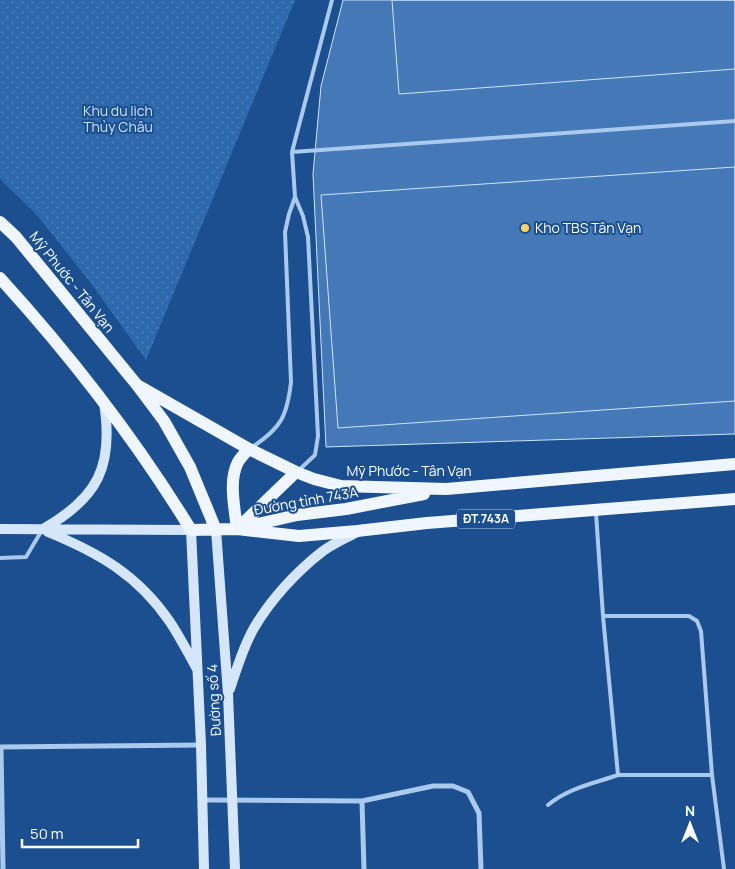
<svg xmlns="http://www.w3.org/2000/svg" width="735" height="869" font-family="Manrope,sans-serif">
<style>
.park{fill:url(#park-dots)}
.building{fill:#4478b7;stroke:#cfe3fa}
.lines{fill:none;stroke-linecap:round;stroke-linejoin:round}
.lane{stroke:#a9c9ee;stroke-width:4}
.street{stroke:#a9c9ee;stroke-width:5}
.secondary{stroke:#d6e6fa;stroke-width:10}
.primary{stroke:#f0f6ff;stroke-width:12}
.poi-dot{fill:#ffd166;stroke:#1b4f8f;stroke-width:2}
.labels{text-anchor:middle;stroke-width:4;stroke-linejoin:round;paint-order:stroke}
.shield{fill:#1b4f8f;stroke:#bbcadd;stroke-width:1}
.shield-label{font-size:12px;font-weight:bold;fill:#fff}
.park-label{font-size:14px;fill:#cfe3fa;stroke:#1b4f8f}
.poi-label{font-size:14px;fill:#fff;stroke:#1b4f8f;text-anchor:start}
.street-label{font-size:14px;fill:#fff;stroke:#1b4f8f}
</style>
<defs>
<pattern id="park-dots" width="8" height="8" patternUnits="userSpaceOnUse" patternTransform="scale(1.25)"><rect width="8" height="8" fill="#2e69ad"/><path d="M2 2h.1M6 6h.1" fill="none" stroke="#4d80b9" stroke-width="1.8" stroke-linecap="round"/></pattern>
</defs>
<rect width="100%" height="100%" fill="#1b4f8f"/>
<path class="park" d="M0 0H295L146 360 90 282 37 215 0 179Z"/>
<path class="building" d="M343 0H735V434L326 447 313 174 321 86Z
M392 0H735V69L399 94Z
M735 167V401L338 428 321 195Z"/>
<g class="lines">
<path class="lane" d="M292 152 735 121
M251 448C281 428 287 417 291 382L285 232 289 214 295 197
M299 470 315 455 318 436 308 237 303 216 295 197 292 152 332 0
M596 513 603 616 618 775H712L724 869
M0 558 26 557 42 530
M603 616H689L697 621 701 631 712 775
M548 805C568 788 595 783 618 775"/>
<path class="street" d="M0 747 201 745
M1 747 3 869
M203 800 362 801 433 786H453L468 792 479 813 481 869
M362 801 364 869"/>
<path class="secondary" d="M0 529 191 530 201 745 204 869
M43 529C98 498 114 466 104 403
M216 530 228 694 235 869
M48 532C99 553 138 575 170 622 180 637 188 653 197 669
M230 689C237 668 243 647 254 628 271 599 297 571 323 551 334 543 346 538 357 532"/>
<path class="primary" d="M0 222 16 237 137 385 164 421 190 467 216 530
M0 278C71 356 136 440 191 530L237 529 299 536 357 531 427 523 735 499
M137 385 249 449 296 472 314 479 341 486 446 489 735 464
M245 527 297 515 346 509 424 494
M238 528 296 472
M237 529C235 509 228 481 238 462 241 457 245 453 249 449"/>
</g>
<circle class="poi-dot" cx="525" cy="228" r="5"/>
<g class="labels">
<rect class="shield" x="457" y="509.5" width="58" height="19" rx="4"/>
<g class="shield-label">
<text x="486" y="523">ĐT.743A</text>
</g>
<g class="park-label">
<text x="118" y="116">Khu du lịch<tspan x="118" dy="16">Thủy Châu</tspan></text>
</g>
<g class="poi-label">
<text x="535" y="233">Kho TBS Tân Vạn</text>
</g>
<g class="street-label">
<text transform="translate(72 282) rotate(51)" y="5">Mỹ Phước - Tân Vạn</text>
<text x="409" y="476">Mỹ Phước - Tân Vạn</text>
<text transform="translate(306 501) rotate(-10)" y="5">Đường tỉnh 743A</text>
<text transform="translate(214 700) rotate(-93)" y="5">Đường số 4</text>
</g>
</g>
<g transform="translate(690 824)" stroke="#1b4f8f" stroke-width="4" paint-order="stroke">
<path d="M0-4L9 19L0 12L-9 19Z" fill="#ffffff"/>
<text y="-8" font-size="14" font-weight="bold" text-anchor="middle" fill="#ffffff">N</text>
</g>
<path d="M22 839v8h116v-8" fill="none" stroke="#ffffff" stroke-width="2.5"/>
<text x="30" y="839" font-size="15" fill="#ffffff" stroke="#1b4f8f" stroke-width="4" paint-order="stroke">50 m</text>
</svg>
